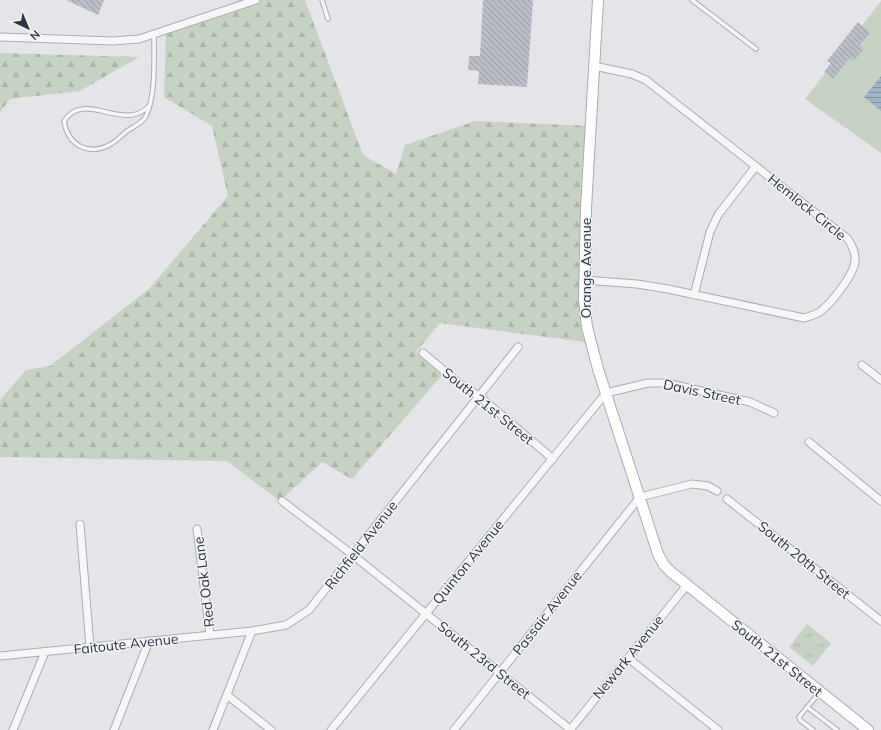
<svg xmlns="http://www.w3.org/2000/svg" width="881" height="730" font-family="Mulish,sans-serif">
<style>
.green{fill:#c8d2c4}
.forest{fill:url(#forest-firs)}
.park{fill:url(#park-tufts)}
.water{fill:url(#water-rules)}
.building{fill:url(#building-back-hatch)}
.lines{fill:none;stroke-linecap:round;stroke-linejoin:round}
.lane-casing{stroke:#a8acb3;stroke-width:5.5}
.street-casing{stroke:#a8acb3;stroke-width:9}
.secondary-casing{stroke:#a8acb3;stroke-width:12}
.lane{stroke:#f5f6f8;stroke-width:3.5}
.street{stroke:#f5f6f8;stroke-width:7}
.secondary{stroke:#fff;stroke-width:10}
.labels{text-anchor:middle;stroke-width:3;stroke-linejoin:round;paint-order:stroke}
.street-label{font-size:14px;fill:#2c3440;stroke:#f2f4f7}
</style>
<defs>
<pattern id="forest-firs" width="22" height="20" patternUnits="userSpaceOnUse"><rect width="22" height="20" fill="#c8d2c4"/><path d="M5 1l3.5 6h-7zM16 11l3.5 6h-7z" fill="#acb5a9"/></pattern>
<pattern id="park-tufts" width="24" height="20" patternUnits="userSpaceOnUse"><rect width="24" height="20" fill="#c8d2c4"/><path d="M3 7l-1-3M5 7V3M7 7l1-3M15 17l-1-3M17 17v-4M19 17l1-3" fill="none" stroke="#acb5a9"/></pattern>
<pattern id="water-rules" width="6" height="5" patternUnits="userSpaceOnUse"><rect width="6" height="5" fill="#a1b4c6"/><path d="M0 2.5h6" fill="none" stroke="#8393a2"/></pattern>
<pattern id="building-back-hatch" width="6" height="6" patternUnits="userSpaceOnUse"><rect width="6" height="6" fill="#babfc6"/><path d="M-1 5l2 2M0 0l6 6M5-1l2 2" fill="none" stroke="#979ca2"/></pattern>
</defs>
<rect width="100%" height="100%" fill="#e3e5e9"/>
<path class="green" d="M881 1V153L805 99Z"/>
<path class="forest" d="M239 0H305L363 155 396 174 405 145 475 121 592 126V343L440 323 416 352 443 374 352 479 322 462 280 501 227 461 0 457V400L26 370 50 366 149 289 228 196 212 126 164 97 166 33Z
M0 53 139 57 80 91 10 99 0 112Z"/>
<path class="park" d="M807 624 831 643 813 666 789 647Z"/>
<path class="water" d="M881 76V111L864 97Z"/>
<path class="building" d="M66 0H104L98 15Z
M483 0H533L527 87 478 84 479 71 468 70 469 56H480Z
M858 22 870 33 860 45 864 49 854 61 850 58 833 79 824 72 831 63 827 61Z"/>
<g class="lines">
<g class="lane-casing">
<path id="lane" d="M322 0 328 19
M692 0 756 49
M149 106C124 133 84 89 64 121 68 145 88 157 111 144 117 141 122 135 127 131 133 127 143 123 146 116 156 96 154 57 154 34
M807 707 837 730
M813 730 800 720 799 717 819 693"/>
</g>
<g class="street-casing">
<path id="street" d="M0 37 113 41 139 39 256 0
M584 280 637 284 668 289 804 318C810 316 816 315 821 311 832 302 854 275 855 261 856 252 852 245 847 238L646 80 632 74 594 66
M694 295 710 232 718 215 756 166
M423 353 460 384 479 396 553 459
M862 365 881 380
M809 442 881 501
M727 499 881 621
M282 501 349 552 571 730
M80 524 90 647
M197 529 210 635
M0 656 252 631
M628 658 718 730
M227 695 271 730
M13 730 45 652
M114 730 149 641
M213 730 252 631 286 625 309 610 518 347
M331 730 606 393 648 383H666L750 402 774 413
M454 730 640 497 692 484 708 486 717 491
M570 730 687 585"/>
</g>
<g class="secondary-casing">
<path id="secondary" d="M598 0 586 208 584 300 587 327 598 369 658 554 664 565 671 572 868 730"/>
</g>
<use href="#lane" class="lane"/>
<use href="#street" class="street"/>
<use href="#secondary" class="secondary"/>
</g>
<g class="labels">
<g class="street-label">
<text transform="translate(807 207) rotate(39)" y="5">Hemlock Circle</text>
<text transform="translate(586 268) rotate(-90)" y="5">Orange Avenue</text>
<text transform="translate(702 392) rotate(12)" y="5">Davis Street</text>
<text transform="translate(488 406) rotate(39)" y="5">South 21st Street</text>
<text transform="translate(361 545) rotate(-52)" y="5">Richfield Avenue</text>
<text transform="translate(804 560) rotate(39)" y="5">South 20th Street</text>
<text transform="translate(468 562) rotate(-51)" y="5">Quinton Avenue</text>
<text transform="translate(204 582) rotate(-97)" y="5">Red Oak Lane</text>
<text transform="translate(547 613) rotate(-52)" y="5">Passaic Avenue</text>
<text transform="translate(126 644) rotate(-6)" y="5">Faitoute Avenue</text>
<text transform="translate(628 657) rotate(-51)" y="5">Newark Avenue</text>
<text transform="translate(777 658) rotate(39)" y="5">South 21st Street</text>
<text transform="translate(484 660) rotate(39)" y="5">South 23rd Street</text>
</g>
</g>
<g transform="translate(28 28) rotate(136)" stroke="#f2f4f7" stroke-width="3" paint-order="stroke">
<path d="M0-3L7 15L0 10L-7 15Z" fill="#2c3440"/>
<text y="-6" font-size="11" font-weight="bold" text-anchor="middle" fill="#2c3440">N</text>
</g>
</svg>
